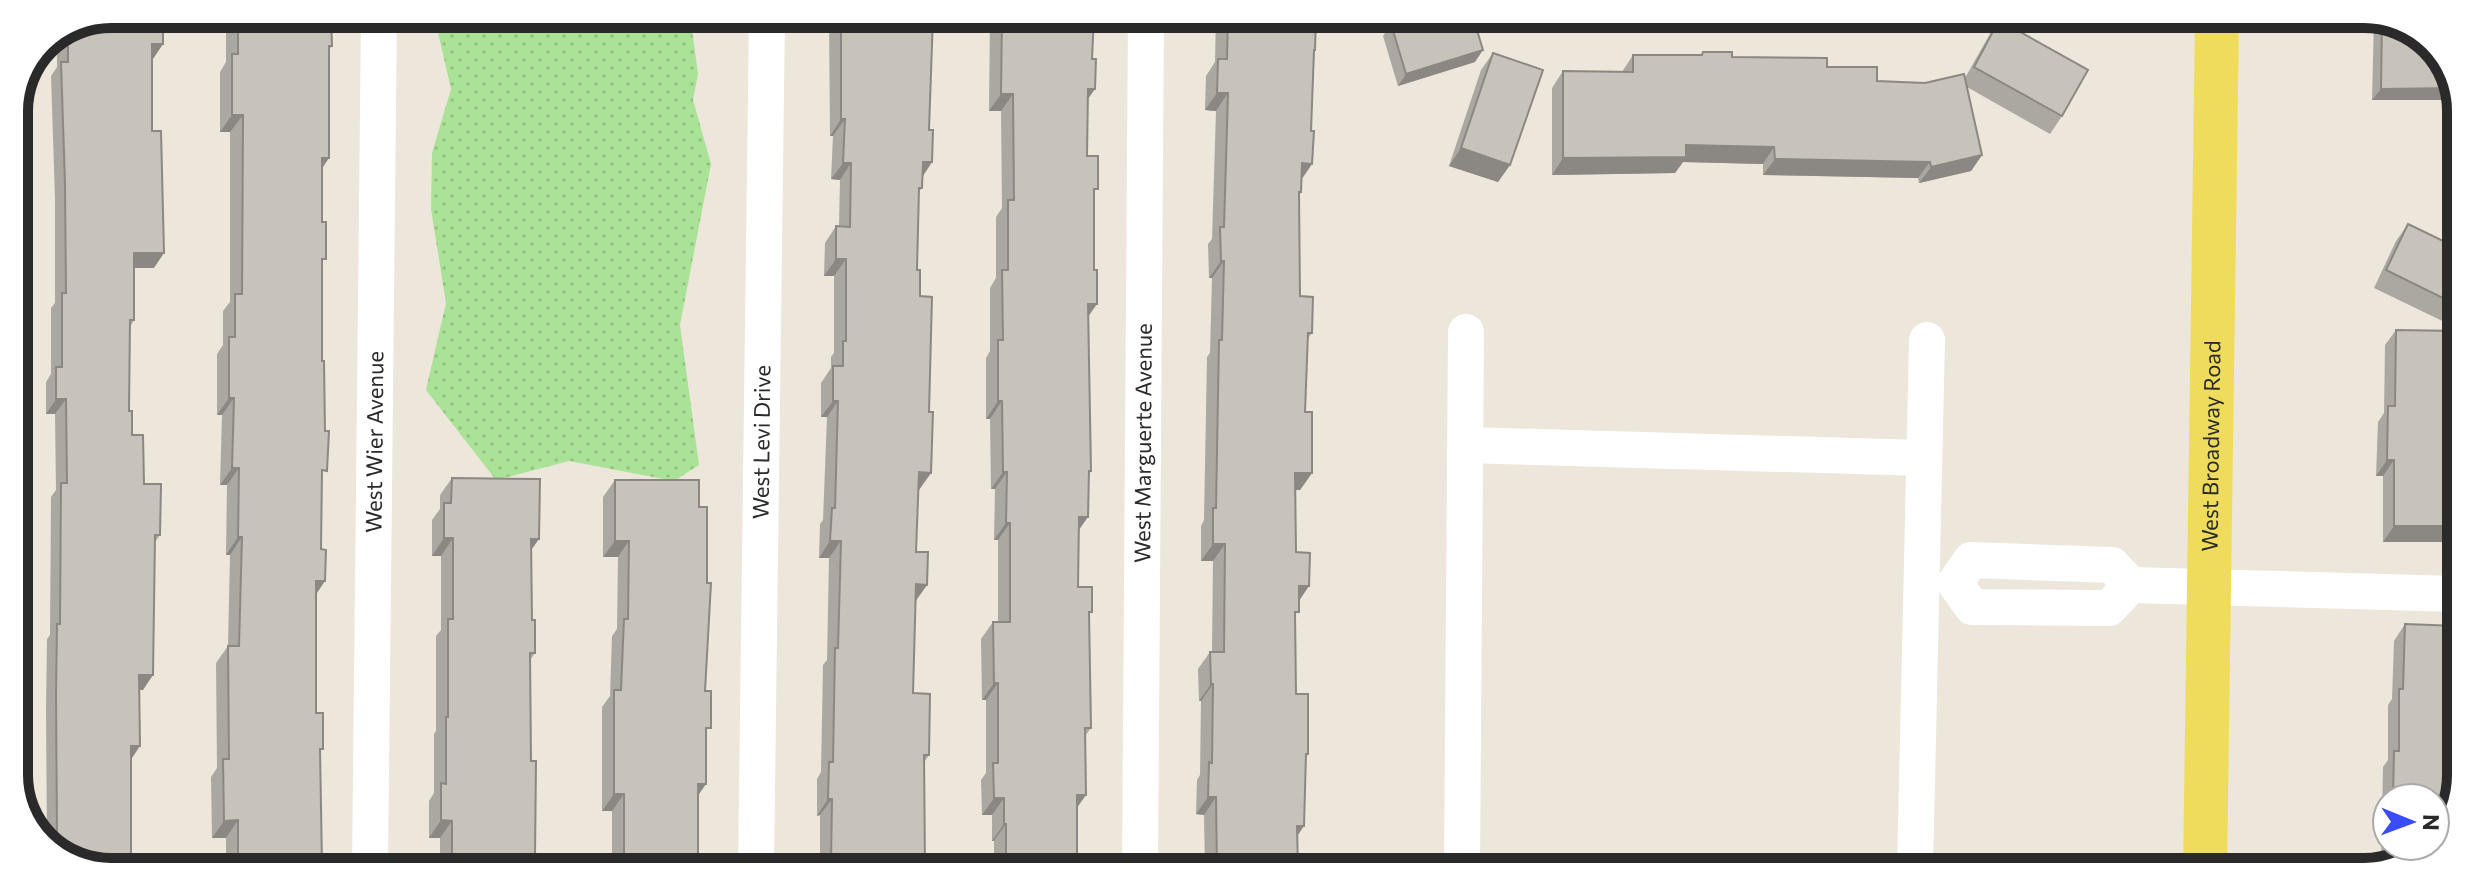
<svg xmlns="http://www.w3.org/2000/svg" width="2475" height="886" font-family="Commissioner,sans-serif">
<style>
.park{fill:url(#park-dots)}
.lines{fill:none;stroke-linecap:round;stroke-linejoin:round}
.minor{stroke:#fff;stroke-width:36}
.major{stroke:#f0dc5c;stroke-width:44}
.wall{fill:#aba8a1}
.shaded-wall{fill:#8b8883}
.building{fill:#c7c3bb;stroke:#8b8883;stroke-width:2}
.labels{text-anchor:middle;stroke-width:6;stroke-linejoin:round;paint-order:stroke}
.street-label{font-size:22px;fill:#2a2a2a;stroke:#fff}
.rim{fill:none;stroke:#2a2a2a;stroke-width:10}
</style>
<defs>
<pattern id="park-dots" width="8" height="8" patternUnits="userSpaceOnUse" patternTransform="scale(2)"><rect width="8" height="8" fill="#aae397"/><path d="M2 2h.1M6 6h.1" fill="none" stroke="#92c382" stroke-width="1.8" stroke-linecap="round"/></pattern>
</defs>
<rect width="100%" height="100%" fill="#ece6db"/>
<path class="park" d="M434 15H694L691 22 698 74 693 100 711 164 680 325 699 465 674 481 569 461 496 480 426 390 446 303 431 209 432 153 451 89Z"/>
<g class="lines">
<g class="minor">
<path d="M1467 445 1924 458"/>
<path d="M2131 585 2109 608 1972 607 1955 583 1971 560 2112 565 2131 585 2457 594"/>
<path id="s1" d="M370 868 379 15"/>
<path id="s2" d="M756 868 767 15"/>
<path id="s3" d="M1140 869 1146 16"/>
<path d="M1462 870 1466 332"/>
<path d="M1915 871 1927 340"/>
</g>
<path class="major" id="s4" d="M2205 872 2217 19"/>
</g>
<path class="wall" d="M111 14 163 44 152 59 154 268H134V320L130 327 129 411 132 435 144 484 160 535 155 542 143 690H139L131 760 80 867 47 843 46 710 47 639 50 635 51 497 56 490 55 414H46V382L51 374V308L55 303V198L51 76 57 67V36Z
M226 14H331L332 46 329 50 322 168V478L316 595V713L320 753 319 868 226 867V838H212L211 777 217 768 216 663 228 646 230 555H226L227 485H220L222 415H217V354L223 345V311L230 302V132H220V72L226 62Z
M829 16H933L929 130 932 162 922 177V188L918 193 917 270 929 412 931 473 918 490 916 552 927 585 916 601 913 693 929 755 925 761V866L923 869H820V815L817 816V779L821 772 823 665 827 660 829 558H819L820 524 823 520 827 417H821V383L831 368V357L834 353V276H824L825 243 836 226H839L840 180 831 179 833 136H830Z
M990 16H1094L1087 100V156L1094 194 1088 316 1089 475 1079 530 1078 587 1089 617 1091 728 1085 736 1077 807V862L1091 869H994V841H992V815H982L981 780 986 773V700H982L981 639 993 622H998V540H994L995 489H991L990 419H986V358L990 351V288L996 278V217L1002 208 1001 111H989Z
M1216 16 1316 17 1311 131 1312 164 1302 179 1301 192 1300 194V296L1312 333 1308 338 1305 412 1312 473 1300 490H1295L1296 552 1309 586 1299 601 1295 618 1296 694 1308 754 1306 757 1297 836 1298 870 1205 869 1204 815 1196 814 1197 780 1200 775 1201 701H1199L1198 669 1210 652H1212L1213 561H1201V526L1204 520 1207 357 1210 353 1212 278H1209L1208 244 1212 239 1216 111 1205 110 1206 76 1215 62Z
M1999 18H2076L2071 26 2005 23 2062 116 2050 134 1967 87 1982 155 1971 171 1919 183 1918 178 1763 175V164L1683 162 1675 173 1552 175V88L1563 71 1622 72 1633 55H1700L1703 52 1732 57 1827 67 1877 81 1925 83 1965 78Z
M2374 19H2395L2441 52 2459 100H2372Z
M1391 24 1475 62 1398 86 1383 36Z
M1493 53 1510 165 1498 182 1449 166 1481 70Z
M2408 224 2460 249 2459 329 2374 288 2396 241Z
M2396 330 2458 542H2383V476H2376L2378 422 2384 413 2385 345Z
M452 478 532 550V620L535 653 530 660 531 761 535 857 538 868H440V838H429V801L434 793V734L436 731V636L441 630V556H432V520L440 509V495Z
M615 480 699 507 706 735 698 795V864L707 868H612V811H602V707L610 696 612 636 617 629 618 557H603V497Z
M2405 624 2435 798H2387V846H2427L2423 852 2381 866 2383 767 2388 760V705L2392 699 2394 641Z"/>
<path class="shaded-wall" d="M2002 18H2076L2071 26 1999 23Z
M152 44H163L153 59H141Z
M1483 50 1475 62 1398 86 1406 74Z
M2455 88 2459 100H2372L2381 89Z
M1088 89H1095L1083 106Z
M1217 93H1228L1216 111 1205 110Z
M1001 94H1013L1001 111H989Z
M232 115H243L230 132H220Z
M841 119H845L833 136H830Z
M1686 145 1774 147 1763 164 1683 162 1675 173 1552 175 1563 158Z
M1461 148 1510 165 1498 182 1449 166Z
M1982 155 1971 171 1919 183 1931 167Z
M322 158H329L317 176Z
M1775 159 1930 162 1918 178 1763 175Z
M923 162H932L921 179Z
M843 163H851L840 180 831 179Z
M1302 163 1312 164 1300 181Z
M134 253H164L154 268H124Z
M836 259H846L834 276H824Z
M1221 261H1224L1212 278H1209Z
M1088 304H1097L1085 321Z
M229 398H234L222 415H217Z
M56 399H66L55 414H46Z
M833 401H838L827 417H821Z
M998 401H1002L990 419H986Z
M2387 460H2394L2383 476H2376Z
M232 468H239L227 485H220Z
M919 472 931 473 919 490 907 489Z
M1003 472H1007L995 489H991Z
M1295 473H1312L1300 490H1283Z
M1079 517H1088L1076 534Z
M1006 523H1010L998 540H994Z
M2394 526H2458V542H2383Z
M238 537H242L230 555H226Z
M444 538H453L441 556H432Z
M531 539H539L527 556Z
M615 541H629L618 557H603Z
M830 541H841L829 558H819Z
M1213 544H1225L1213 561H1201Z
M316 581H325L313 599Z
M916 584 927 585 915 601Z
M1299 586H1309L1297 603Z
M139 675H153L143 690H129Z
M994 683H998L986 700H982Z
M1211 684H1213L1201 701H1199Z
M131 746H140L130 761Z
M698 784H706L695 800Z
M614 794H624L612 811H602Z
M1077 795H1086L1074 812Z
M1208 797H1216L1204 815 1196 814Z
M994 798H1004L992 815H982Z
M828 799H832L820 815 817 816Z
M238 820 226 838H212L224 821Z
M441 820 452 821 440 838H429Z
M1004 824H1006L994 841H992Z
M1297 826H1304L1292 844Z
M831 862 841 863 836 869H827Z
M312 863 322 864 319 868H309Z
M914 866H925L923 869H912Z"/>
<path class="building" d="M111 14H163V44H152V131H161L164 253H134V320H130L129 411H132V435H143L144 484H161L160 535H155L153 675H139L140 746H131V858H137V867H80L54 848V835H57L56 695 57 624H60L61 483H67L66 399H56V367H62V293H66L65 184 61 62H68V32Z
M238 14H331L332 46H329V158H322V222H326V259H322V361H324L325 431H329L327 471 322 470 321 549 326 550 325 581H316V713H323V749H320L322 864 312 863V868L238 867V820L224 821 223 759H229L228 646H239L242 537H238L239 468H232L234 398H229V337H235V294H242L243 115H232V54H238Z
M841 16H933L929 130H933L932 162H923L922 188H919L917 270H920V296L932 297 929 412H933L931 473 919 472 916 552H928L927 585 916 584 913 693 930 694 929 755H924L925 866H914V869H841V863L831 862 832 799H828L829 762H833L835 648H838L841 541H830L832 508H835L838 401H833V366H843V341H846V259H836V226L850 227 851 163H843L845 119H841Z
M1002 16H1094L1092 59H1096L1095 89H1088L1087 156H1098V189H1094V270H1097V304H1088L1091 471H1089L1088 517H1079L1078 587H1092V612H1089L1091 728H1085L1086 795H1077V862L1091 861V869H1006V824H1004V798H994L993 763H998V683H994L993 622H1010V523H1006L1007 472H1003L1002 401H998V340H1003L1002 270H1008V200H1014L1013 94H1001Z
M1228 16 1316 17 1315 50H1314L1311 131H1314L1312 164 1302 163 1301 192H1299L1300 296 1313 297 1312 333H1308L1305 412H1312V473H1295L1296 552 1310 553 1309 586H1299V612H1295L1296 694H1308V754H1306L1304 826H1297L1298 870 1217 868 1216 797H1208L1209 762 1212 763 1213 684H1211L1210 652H1224L1225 544H1213V508H1216L1219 340H1222L1224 261H1221L1220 227H1224L1228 93H1217L1218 59H1227Z
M1416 17H1473L1483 50 1406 74 1391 24Z
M2382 19H2395L2441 52 2455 88 2381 89Z
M1999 20 2088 70 2062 116 1974 67Z
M1703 52H1732V57L1827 58V67H1877V81L1925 83 1964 74 1982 155 1931 167 1930 162 1775 159 1774 147 1686 145V157L1563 158V71L1633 72V55H1702Z
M1493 53 1543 70 1510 165 1461 148Z
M2408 224 2460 249 2459 306 2386 270Z
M2396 330 2459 331 2458 526H2394V460H2387L2388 406H2395Z
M452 478 540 479 539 539H531L532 620H535V653H530L531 761H536L535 857H537L538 868H452V821L441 820V783L446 784V717H448V619H453V538H444V503H451Z
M615 480H699V507H707V583H711L705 691H711V728H706V784H698V864H707V868H624V794H614V690H621L624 619H628L629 541H615Z
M2405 624 2457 626 2456 806 2435 835V798H2393L2394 751H2399V689H2403Z
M2392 846H2427L2423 852 2392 863Z"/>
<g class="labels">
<g class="street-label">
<text dy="8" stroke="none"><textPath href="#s1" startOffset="426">West Wier Avenue</textPath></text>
<text dy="8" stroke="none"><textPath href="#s2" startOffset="426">West Levi Drive</textPath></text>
<text dy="8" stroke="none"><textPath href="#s3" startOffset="426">West Marguerte Avenue</textPath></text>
<text dy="8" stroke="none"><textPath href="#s4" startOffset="426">West Broadway Road</textPath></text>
</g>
</g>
<path d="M0 0H2475V886H0ZM111 28H2364A83 83 0 0 1 2447 111V775A83 83 0 0 1 2364 858H111A83 83 0 0 1 28 775V111A83 83 0 0 1 111 28Z" fill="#fff" fill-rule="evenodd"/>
<path class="rim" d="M111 28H2364A83 83 0 0 1 2447 111V775A83 83 0 0 1 2364 858H111A83 83 0 0 1 28 775V111A83 83 0 0 1 111 28Z"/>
<g transform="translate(2411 822) rotate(91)"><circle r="38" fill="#ffffff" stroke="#aaaaaa" stroke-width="2"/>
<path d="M0-6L14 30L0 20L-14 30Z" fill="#3a4bfa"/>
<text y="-12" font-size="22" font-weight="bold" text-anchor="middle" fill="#2a2a2a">N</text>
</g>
</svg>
